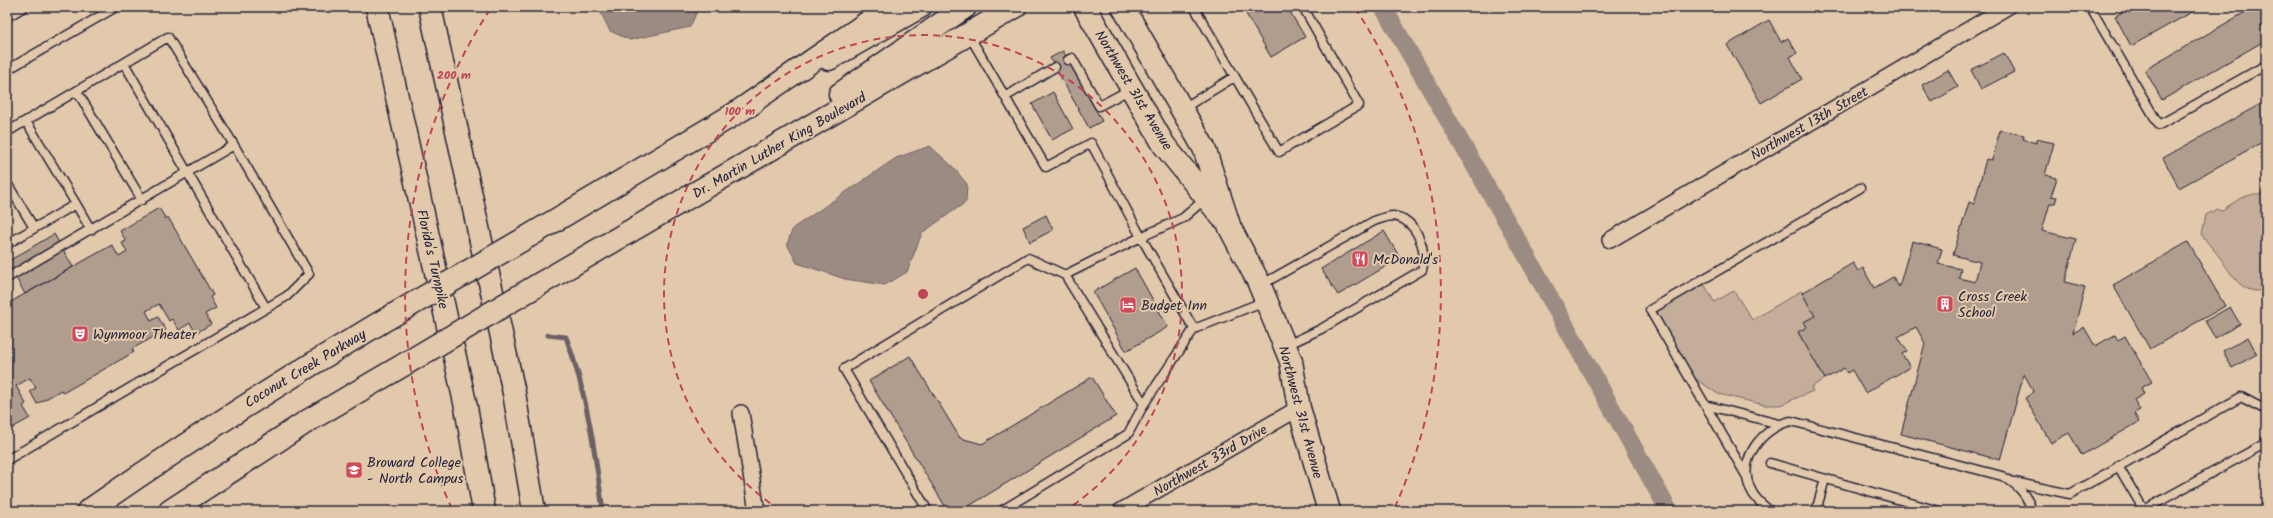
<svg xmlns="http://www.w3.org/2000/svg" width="2273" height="518" font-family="Kalam,sans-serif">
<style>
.green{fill:#c4ae99;stroke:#73686a}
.water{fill:#9c8b82;stroke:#6b6166}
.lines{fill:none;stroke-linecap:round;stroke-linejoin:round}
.stream{stroke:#6b6166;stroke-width:5}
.canal{stroke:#9c8b82;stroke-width:18}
.building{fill:#b09d8e;stroke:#22223b}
.lane-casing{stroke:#22223b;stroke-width:11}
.street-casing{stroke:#22223b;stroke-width:18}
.secondary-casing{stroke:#22223b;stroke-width:25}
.primary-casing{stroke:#22223b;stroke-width:25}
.highway-casing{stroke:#22223b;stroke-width:25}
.lane{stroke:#e3c9ab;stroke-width:8}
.street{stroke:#e3c9ab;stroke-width:15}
.secondary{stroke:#e3c9ab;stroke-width:22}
.primary{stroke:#e3c9ab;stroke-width:22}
.highway{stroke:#e3c9ab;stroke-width:22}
.secondary-bridge-casing{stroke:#22223b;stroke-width:25;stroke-linecap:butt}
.secondary-bridge{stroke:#e3c9ab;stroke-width:22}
.ring{fill:none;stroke:#c04558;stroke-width:2;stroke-dasharray:7 5}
.labels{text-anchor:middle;stroke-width:4;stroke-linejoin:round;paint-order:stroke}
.street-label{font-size:14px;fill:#22223b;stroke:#e3c9ab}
.poi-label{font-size:14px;fill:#22223b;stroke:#e3c9ab;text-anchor:start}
.centre{fill:#c04558;stroke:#e3c9ab;stroke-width:2}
.ring-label{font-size:12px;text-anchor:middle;font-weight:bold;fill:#c04558;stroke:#e3c9ab;stroke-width:4;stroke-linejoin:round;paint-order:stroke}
</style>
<rect width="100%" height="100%" fill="#e3c9ab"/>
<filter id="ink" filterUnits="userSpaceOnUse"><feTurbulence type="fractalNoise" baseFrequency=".025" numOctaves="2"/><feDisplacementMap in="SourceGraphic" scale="8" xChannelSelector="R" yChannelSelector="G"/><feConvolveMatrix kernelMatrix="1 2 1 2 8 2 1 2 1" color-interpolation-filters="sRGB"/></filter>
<g filter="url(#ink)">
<path class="green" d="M2254 194H2266V290C2242 296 2232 275 2221 259 2215 250 2207 244 2202 234L2206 215 2217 209 2222 210 2241 198Z
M1702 280 1714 302 1734 291 1752 320 1801 291 1815 316 1805 321 1807 327 1798 332 1825 379 1811 387 1813 391 1780 405H1765L1718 394 1693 377 1650 310Z"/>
<path class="water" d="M598 7H699L690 27 630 40 610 31Z
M930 146 953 167 967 184 966 202 922 233 907 272 885 285 845 279 797 263 787 244 793 228 896 158Z"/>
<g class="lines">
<path class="stream" d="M548 335 566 337C587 393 595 452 603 511"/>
<path class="canal" d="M1383 7 1526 255 1669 511"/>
</g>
<path class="building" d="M1242 7H1287L1305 37 1271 57Z
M2132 7H2201L2131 46 2115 16Z
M2254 7H2266V40L2162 100 2145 70Z
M1769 20 1781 42 1788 38 1797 53 1790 57 1802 79 1761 103 1727 45Z
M1063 51 1102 121 1089 128 1050 58Z
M2004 53 2014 72 1981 89 1971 70Z
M1948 70 1958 87 1932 102 1922 85Z
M1053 92 1073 129 1052 140 1032 104Z
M2266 101V140L2179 188 2163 158Z
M2000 130 2024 135 2023 139 2036 143V139L2054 143 2045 175 2057 178 2051 196 2057 197 2055 203H2050L2042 231 2076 239 2065 282 2085 287 2073 333 2084 327 2095 346 2115 335 2118 340 2125 336 2152 382 2141 388 2144 394 2134 400 2140 410 2134 413 2139 422 2082 455 2069 433 2051 443 2025 398 2034 392 2024 374 2000 460 1901 434 1925 343 1916 327 1898 337 1907 351 1902 354 1910 367 1865 393 1852 370 1847 373 1844 368 1825 379 1798 332 1807 327 1804 322 1815 316 1802 293 1853 263 1858 271 1863 268 1874 288 1893 277 1899 287 1912 241 1942 249 1938 264 1961 269 1959 278 1975 282 1980 262 1953 255 1969 202 1974 204 1986 159 1992 160Z
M159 208 166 219 168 217 213 295 210 297 216 308 205 314 211 324 196 333 190 323 179 330 172 319 169 321 159 304 146 311 151 321 158 317 166 330 132 349 134 352 63 393 61 390 37 404 30 391 36 388 30 378 16 386 26 404 23 406 30 418 7 431V304L112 245 119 257 127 252 122 243 126 241 120 231Z
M1046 215 1053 230 1030 242 1023 227Z
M1384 231 1400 258 1338 295 1321 269Z
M54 234 73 267 25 294 7 262Z
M2188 242 2225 306 2150 349 2113 285Z
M1135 268 1168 327 1126 351 1093 292Z
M2230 307 2240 324 2215 338 2205 321Z
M2248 337 2257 354 2232 368 2223 351Z
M910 356 960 438 982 444 1092 377 1116 416 961 511H948L869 381Z"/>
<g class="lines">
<g class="lane-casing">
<path id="lane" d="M1194 7 1279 152 1359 105 1303 7
M2090 7 2159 125 2266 65
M7 17 24 7
M969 35 1046 167 1091 143 1141 237 1183 218 1206 198
M1068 60 1072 58 1099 106 1131 89
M124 63 266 308
M7 70 116 7
M77 91 142 200
M1005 97 1055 67
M1182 109 1234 77
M26 121 76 204
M7 132 168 37 234 145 309 274 287 296 7 460
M7 183 34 228
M7 244 76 204 91 230
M1065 275 1141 237 1194 329 1265 301
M7 278 234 145
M1261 285 1374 221C1380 219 1387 216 1393 216 1417 219 1428 251 1422 270L1321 329 1285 346
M1144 404 1194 329
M1705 405 1779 424
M1770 463 1939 511
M2118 466 2144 510 2266 443V440
M1747 477 1650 310 1860 188
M2014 482 2070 494 2241 397 2266 410
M928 511 844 369 1028 258 1065 275 1144 404 1128 434 1001 511
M1770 511C1762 504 1754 498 1750 488 1737 459 1763 427 1791 421L2002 476C2017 484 2027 494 2032 511
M1816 511 1825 479"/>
</g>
<g class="street-casing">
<path id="street" d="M1610 240 2007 7
M741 413 757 511
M1121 511 1299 408"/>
</g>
<g class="secondary-casing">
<path id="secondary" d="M829 59 920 7
M840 94 965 7
M529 236 753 103
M543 282 1015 7
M88 511C183 445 279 383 378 324
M170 511 306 422 405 364"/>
</g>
<g class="primary-casing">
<path id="primary" d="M1085 7 1164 145 1222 217
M1123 7 1204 148 1230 228 1258 281 1291 361 1299 408 1329 511"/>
</g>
<g class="highway-casing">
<path id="highway" d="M377 7 466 407 484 511
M430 7 514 393 534 511
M736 113 890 7"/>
</g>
<use href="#lane" class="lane"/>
<use href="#street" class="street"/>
<use href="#secondary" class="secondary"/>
<use href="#primary" class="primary"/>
<use href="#highway" class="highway"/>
<g class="secondary-bridge-casing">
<path id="secondary-bridge" d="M378 324 529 236
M405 364 543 282"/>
</g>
<use href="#secondary-bridge" class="secondary-bridge"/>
</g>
</g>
<g class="ring">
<path d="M780 510A259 259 0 1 1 1066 510"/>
<path d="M452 509A518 518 0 0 1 491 8M1355 8A518 518 0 0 1 1394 509"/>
</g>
<defs>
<g id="restaurant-square" transform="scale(0.9)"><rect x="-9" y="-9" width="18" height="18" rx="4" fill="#d1495b" stroke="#e3c9ab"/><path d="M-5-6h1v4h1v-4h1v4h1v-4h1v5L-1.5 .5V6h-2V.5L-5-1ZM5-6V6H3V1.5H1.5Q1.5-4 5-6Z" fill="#fff"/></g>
<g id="building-square" transform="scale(0.9)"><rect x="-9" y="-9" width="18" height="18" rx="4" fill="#d1495b" stroke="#e3c9ab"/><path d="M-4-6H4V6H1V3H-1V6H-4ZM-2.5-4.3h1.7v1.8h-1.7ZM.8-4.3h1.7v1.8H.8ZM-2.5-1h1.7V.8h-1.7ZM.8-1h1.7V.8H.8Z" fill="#fff"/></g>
<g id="hotel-square" transform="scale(0.9)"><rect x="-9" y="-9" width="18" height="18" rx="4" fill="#d1495b" stroke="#e3c9ab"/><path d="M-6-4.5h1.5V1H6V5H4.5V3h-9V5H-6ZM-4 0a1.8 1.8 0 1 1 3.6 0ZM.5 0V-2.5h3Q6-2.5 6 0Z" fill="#fff"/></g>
<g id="theatre-square" transform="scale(0.9)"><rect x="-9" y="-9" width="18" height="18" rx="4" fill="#d1495b" stroke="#e3c9ab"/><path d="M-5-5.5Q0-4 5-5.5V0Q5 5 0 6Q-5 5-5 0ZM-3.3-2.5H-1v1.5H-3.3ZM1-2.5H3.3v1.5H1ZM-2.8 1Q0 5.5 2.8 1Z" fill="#fff"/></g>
<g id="university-square" transform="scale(0.9)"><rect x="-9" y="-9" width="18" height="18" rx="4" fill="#d1495b" stroke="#e3c9ab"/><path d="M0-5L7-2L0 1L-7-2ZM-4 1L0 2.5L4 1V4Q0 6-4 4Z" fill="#fff"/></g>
</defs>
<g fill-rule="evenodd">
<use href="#restaurant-square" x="1360" y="259"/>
<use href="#building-square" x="1945" y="304"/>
<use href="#hotel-square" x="1128" y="305"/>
<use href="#theatre-square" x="80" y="334"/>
<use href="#university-square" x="354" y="470"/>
</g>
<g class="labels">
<g class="street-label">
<text transform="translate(1134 90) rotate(59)" y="5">Northwest 31st Avenue</text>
<text transform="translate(1809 123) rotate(-30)" y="5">Northwest 13th Street</text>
<text transform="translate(779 145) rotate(-30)" y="5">Dr. Martin Luther King Boulevard</text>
<text transform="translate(433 259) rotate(77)" y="5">Florida's Turnpike</text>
<text transform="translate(305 368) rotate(-31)" y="5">Coconut Creek Parkway</text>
<text transform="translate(1301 412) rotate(75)" y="5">Northwest 31st Avenue</text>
<text transform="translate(1210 460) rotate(-30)" y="5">Northwest 33rd Drive</text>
</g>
<g class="poi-label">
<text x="1373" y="264">McDonald's</text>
<text x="1958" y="301">Cross Creek<tspan x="1958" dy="16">School</tspan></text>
<text x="1141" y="310">Budget Inn</text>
<text x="93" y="339">Wynmoor Theater</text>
<text x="367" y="467">Broward College<tspan x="367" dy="16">- North Campus</tspan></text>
</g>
</g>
<circle cx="923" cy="294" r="6" class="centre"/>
<g class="ring-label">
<text x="454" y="79">200 m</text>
<text x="740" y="115">100 m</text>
</g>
<rect width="2273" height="518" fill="none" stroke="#e3c9ab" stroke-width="24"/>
<rect x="12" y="12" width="2249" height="494" fill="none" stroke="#22223b" stroke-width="1.5" filter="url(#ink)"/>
</svg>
